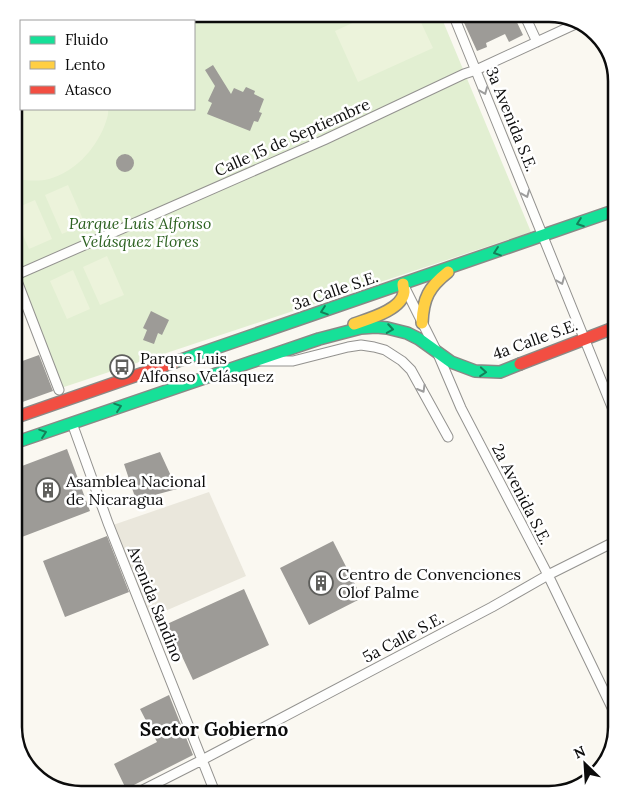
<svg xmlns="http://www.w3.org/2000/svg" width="630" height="809" font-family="Lora,serif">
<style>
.green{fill:#e2efd2}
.pitch{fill:#ecf3db}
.plaza{fill:#eae7dc}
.building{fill:#9d9b97}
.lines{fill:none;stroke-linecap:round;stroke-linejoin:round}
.street-casing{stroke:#93928f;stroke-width:11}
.fast-casing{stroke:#8a8986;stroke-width:14}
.slow-casing{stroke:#8a8986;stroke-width:14}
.jam-casing{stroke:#8a8986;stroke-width:14}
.street{stroke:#fefefd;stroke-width:9}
.fast{stroke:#16e098;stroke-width:11}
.slow{stroke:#ffcf43;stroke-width:11}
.jam{stroke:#f24e42;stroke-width:11}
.oneway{stroke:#9d9d9d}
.oneway2{stroke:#128159}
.labels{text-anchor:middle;stroke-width:5;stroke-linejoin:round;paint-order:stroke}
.street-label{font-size:16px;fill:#0c0c0c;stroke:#fff}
.park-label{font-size:16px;font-style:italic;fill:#2c6120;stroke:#fff}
.poi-label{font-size:16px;fill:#0c0c0c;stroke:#fff;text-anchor:start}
.quarter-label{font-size:19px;font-weight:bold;fill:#0c0c0c;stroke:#fff}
.rim{fill:none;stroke:#0c0c0c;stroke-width:2.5}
</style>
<rect width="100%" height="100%" fill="#faf8f1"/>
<path class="green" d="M81 14H440L531 232 55 390 23 309 14 312V76L21 61V109H194V21H61Z"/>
<path class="pitch" d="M372 14H417L433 48 358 82 335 31Z
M21 61V109H108C109 115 106 121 104 127 94 151 74 172 49 179 38 182 25 180 14 179V76Z
M68 185 85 224 62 234 45 195Z
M35 200 52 239 29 249 14 215V209Z
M107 256 124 295 100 305 83 267Z
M73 270 90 309 67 319 50 281Z"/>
<path class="plaza" d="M209 492 246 576 149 618 113 525Z"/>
<path class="building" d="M460 14H513L523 35 509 42 505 34 486 43 487 47 477 51Z
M213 65 231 94 234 88 243 92 246 87 255 91 254 94 264 99 259 112 262 113 258 122 254 121 250 131 207 114 212 103 208 101 215 86 205 70Z
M116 163a9 9 0 1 1 18 0a9 9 0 1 1-18 0Z
M151 311 169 320 162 335 158 333 154 344 143 340 147 330 143 328Z
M39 355 53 391 14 405V364Z
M67 449 90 511 14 540V469Z
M160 452 177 489 136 500 124 464Z
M107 536 129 592 65 617 43 561Z
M333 541 362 598 309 625 280 568Z
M244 589 269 645 193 680 167 624Z
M169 695 193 755 126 789 114 764 157 742 140 709Z"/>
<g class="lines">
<g class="street-casing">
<path id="street" d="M453 14 616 417
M524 14 537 42
M14 273 59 390
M14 276 324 140 464 74 476 70 580 22
M404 286 438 354 461 408 548 575 616 716
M261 361H293L348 347 361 345 374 347 385 350 402 361 411 370 448 437
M72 423 108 523 216 795
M133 795 202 760 492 607 548 575 616 541"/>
</g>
<g class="fast-casing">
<path id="fast" d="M175 362 616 210
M14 443 263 358 319 339 361 328 376 327 387 328 407 333 419 339 451 362 475 371 500 372 520 364"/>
</g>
<g class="slow-casing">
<path id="slow" d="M422 323C423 298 429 287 448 272
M354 324C368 319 402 310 404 292 404 289 403 287 403 284"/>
</g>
<g class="jam-casing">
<path id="jam" d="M520 364 616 327
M14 418 175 362"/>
</g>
<use href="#street" class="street"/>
<use href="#fast" class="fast"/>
<use href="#slow" class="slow"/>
<use href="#jam" class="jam"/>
</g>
<defs><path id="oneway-chevron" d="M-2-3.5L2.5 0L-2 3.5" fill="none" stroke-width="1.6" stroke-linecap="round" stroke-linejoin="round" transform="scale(1.25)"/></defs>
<g class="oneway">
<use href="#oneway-chevron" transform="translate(484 91) rotate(68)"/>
<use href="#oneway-chevron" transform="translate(526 194) rotate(68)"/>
<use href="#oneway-chevron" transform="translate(561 281) rotate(68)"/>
<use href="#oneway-chevron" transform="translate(422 389) rotate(60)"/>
</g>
<g class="oneway2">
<use href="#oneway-chevron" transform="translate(580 223) rotate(160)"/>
<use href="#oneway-chevron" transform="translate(497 252) rotate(161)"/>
<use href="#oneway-chevron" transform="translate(324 311) rotate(161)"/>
<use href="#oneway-chevron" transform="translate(390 329) rotate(9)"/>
<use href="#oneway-chevron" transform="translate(483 372) rotate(5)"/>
<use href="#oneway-chevron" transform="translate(118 407) rotate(-19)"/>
<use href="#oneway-chevron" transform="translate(43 433) rotate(-19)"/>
</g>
<defs>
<g id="bus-ring" transform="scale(1.25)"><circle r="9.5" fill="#fff" stroke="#5f5f5c" stroke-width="1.5"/><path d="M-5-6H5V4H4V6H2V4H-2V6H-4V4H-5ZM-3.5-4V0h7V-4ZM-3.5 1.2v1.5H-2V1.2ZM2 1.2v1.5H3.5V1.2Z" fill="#5f5f5c"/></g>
<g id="building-ring" transform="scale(1.25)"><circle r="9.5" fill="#fff" stroke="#5f5f5c" stroke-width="1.5"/><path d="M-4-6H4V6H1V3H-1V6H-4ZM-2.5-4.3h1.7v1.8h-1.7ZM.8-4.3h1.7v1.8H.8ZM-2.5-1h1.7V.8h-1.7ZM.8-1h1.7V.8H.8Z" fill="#5f5f5c"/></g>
</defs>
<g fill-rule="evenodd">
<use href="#bus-ring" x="122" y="367"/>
<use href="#building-ring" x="48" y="490"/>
<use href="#building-ring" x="321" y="583"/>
</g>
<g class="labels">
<g class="street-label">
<text transform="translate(512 119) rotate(68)" y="6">3a Avenida S.E.</text>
<text transform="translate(292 137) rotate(-24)" y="6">Calle 15 de Septiembre</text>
<text transform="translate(335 290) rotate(-19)" y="6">3a Calle S.E.</text>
<text transform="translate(535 339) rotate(-20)" y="6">4a Calle S.E.</text>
<text transform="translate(522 494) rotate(63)" y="6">2a Avenida S.E.</text>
<text transform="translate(156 604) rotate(68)" y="6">Avenida Sandino</text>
<text transform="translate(403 637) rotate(-28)" y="6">5a Calle S.E.</text>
</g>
<g class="park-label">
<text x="140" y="229">Parque Luis Alfonso<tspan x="140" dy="18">Velásquez Flores</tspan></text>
</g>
<g class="poi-label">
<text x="140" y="364">Parque Luis<tspan x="140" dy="18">Alfonso Velásquez</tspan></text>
<text x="66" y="487">Asamblea Nacional<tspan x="66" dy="18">de Nicaragua</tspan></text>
<text x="338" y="580">Centro de Convenciones<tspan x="338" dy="18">Olof Palme</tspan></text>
</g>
<g class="quarter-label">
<text x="214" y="736">Sector Gobierno</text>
</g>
</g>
<path d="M0 0H630V809H0ZM81 22H549A59 59 0 0 1 608 81V727A59 59 0 0 1 549 786H81A59 59 0 0 1 22 727V81A59 59 0 0 1 81 22Z" fill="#fff" fill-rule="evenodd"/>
<path class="rim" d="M81 22H549A59 59 0 0 1 608 81V727A59 59 0 0 1 549 786H81A59 59 0 0 1 22 727V81A59 59 0 0 1 81 22Z"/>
<rect x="20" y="20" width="175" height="90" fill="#ffffff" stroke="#9e9e9e"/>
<rect x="30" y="36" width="25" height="8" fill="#16e098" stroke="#9e9e9e"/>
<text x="65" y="45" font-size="15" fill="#0c0c0c">Fluido</text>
<rect x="30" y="61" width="25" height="8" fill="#ffcf43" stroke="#9e9e9e"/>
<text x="65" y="70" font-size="15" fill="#0c0c0c">Lento</text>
<rect x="30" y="86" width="25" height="8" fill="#f24e42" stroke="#9e9e9e"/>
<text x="65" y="95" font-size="15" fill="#0c0c0c">Atasco</text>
<g transform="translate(585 764) rotate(335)" stroke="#ffffff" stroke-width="4" paint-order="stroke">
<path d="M0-4L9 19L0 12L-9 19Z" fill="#0c0c0c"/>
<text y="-8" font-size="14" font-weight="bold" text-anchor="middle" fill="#0c0c0c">N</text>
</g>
</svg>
